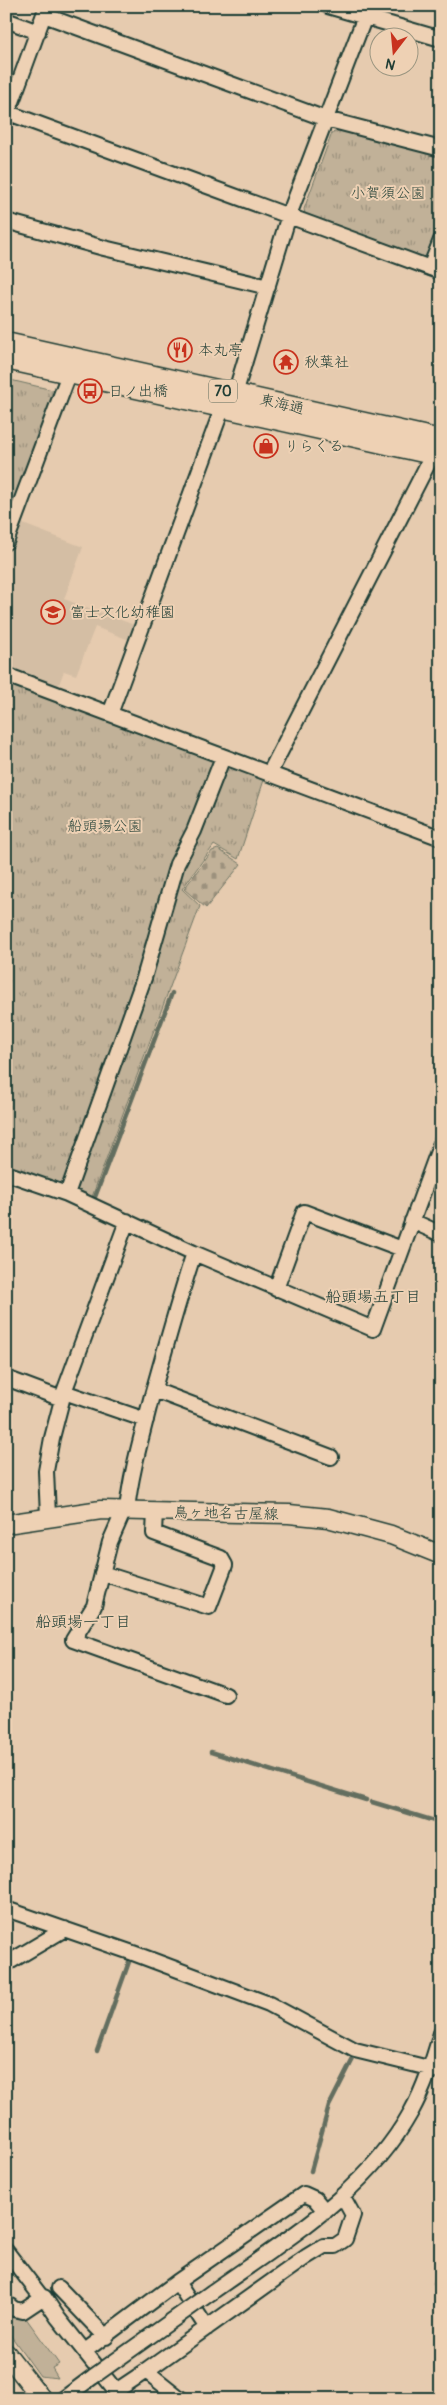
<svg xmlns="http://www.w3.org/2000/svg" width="447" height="2405" font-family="Pangolin,'Klee One',sans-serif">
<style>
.built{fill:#d4bea4}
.grass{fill:#c1b198;stroke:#707766}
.cemetery{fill:url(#cemetery-stones);stroke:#707766}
.park{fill:url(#park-tufts);stroke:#707766}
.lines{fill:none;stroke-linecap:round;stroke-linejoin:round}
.stream{stroke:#646e5f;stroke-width:4.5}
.minor-casing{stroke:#1f3d34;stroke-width:18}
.major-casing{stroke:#1f3d34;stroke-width:21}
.minor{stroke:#eed1b4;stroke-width:14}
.major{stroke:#eed1b4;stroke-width:18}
.minor-bridge-casing{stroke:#1f3d34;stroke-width:18;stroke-linecap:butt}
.minor-bridge{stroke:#eed1b4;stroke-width:14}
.labels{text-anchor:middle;stroke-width:4;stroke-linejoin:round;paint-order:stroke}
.shield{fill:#eed1b4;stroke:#5d695a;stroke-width:1}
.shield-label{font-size:14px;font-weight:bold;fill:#1f3d34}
.park-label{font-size:15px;fill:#2f493e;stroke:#eed1b4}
.poi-label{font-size:15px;fill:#1f3d34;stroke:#eed1b4;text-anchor:start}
.street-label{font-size:15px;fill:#1f3d34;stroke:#eed1b4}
.neighbourhood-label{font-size:16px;fill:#1f3d34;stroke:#eed1b4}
</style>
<defs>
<pattern id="cemetery-stones" width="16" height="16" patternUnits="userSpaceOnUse" patternTransform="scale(1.25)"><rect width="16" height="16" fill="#c1b198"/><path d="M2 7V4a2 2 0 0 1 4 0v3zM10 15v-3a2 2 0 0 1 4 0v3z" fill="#9c917d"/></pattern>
<pattern id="park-tufts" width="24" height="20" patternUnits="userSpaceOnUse" patternTransform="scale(1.25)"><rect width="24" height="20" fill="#c1b198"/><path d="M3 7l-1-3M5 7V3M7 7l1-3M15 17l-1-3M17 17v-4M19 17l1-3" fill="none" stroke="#9c917d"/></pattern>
</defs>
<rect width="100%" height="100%" fill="#e6cbaf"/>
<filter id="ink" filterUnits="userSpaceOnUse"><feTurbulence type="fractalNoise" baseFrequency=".02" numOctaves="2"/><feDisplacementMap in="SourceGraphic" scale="10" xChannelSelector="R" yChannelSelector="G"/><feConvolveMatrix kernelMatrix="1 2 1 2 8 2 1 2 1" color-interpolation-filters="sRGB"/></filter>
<g filter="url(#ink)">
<path class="built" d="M18 522 83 547 64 599 137 626 132 641 95 627 76 675 64 671 58 687 6 668V554Z"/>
<path class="grass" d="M6 2308 23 2314 59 2364 52 2368 58 2378 40 2376 6 2329Z"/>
<path class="cemetery" d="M218 849 241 864 206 908 184 889 212 851Z"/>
<path class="park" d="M341 130 441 157V225L429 256 422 259 305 214 304 209 332 133Z
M6 379 57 391 6 529Z
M6 683 264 780 238 859 214 845 182 889 200 906 92 1197 6 1165Z"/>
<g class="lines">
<path class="stream" d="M95 1197 172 993
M211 1752 366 1800
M372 1802 441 1823
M97 2051 130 1959
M311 2171 329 2106 354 2057
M441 2261 435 2283 441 2284"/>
<g class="minor-casing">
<path id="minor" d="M328 6 441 39
M44 15 326 119 441 149
M6 20 38 32
M6 112 441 272
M6 118 47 6
M6 221 104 248 268 287
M430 268 441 240
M235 394 289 215 369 6
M6 542 69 374
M6 675 441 838
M110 714 222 409
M269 774 436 448
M6 1173 67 1194 194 1253 373 1329 441 1143
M67 1194 144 978 177 864 194 831 223 757
M412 1221 441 1234
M276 1289 304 1212 402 1249
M6 1378 62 1399
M154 1390 331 1457
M64 1392 146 1420
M124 1510 110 1542 94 1606 73 1640 226 1695
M127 1510C131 1472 142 1436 151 1399 165 1350 178 1301 194 1253
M48 1516 46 1471 52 1438 64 1392 127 1221
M102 1573 209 1607 225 1565 221 1558 154 1533 155 1511
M6 1909 133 1953 269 2004 355 2050 441 2071
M6 1964 65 1929
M6 2251 43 2299
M177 2282 207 2328
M59 2288 106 2337
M212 2292C285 2240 366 2193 411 2112 425 2087 433 2060 441 2033
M6 2303 14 2309 23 2311 44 2297 58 2318 116 2391
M85 2351 177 2282 304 2194 315 2199 325 2211
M146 2371 306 2257 324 2246H335L345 2239 353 2215 343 2197
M120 2397 116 2391 146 2371 181 2399
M63 2399 94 2376"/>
</g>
<g class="major-casing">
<path id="major" d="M6 342 441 439
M6 360 441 457
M6 1524 101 1510 289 1514 328 1518 391 1535 441 1555
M6 2353 42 2399"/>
</g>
<use href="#minor" class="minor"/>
<use href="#major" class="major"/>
<g class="minor-bridge-casing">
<path id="minor-bridge" d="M94 2376 212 2292"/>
</g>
<use href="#minor-bridge" class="minor-bridge"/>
</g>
</g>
<defs>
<g id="restaurant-ring" transform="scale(1.25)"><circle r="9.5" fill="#eed1b4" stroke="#c8321e" stroke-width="1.5"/><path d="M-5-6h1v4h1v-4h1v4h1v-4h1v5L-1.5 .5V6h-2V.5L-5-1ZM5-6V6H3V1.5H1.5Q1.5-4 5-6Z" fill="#c8321e"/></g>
<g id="temple-ring" transform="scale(1.25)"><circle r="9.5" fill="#eed1b4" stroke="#c8321e" stroke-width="1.5"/><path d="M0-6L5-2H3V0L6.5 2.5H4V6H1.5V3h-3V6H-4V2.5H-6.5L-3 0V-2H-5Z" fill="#c8321e"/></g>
<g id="bus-ring" transform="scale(1.25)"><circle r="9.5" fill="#eed1b4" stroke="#c8321e" stroke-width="1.5"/><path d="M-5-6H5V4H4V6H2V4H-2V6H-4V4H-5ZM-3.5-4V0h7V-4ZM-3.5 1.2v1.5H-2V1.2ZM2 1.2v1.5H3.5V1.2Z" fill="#c8321e"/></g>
<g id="shop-ring" transform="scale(1.25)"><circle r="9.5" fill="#eed1b4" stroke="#c8321e" stroke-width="1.5"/><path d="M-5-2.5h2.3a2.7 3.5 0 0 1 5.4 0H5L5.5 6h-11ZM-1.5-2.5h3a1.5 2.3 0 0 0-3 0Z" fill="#c8321e"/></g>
<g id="school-ring" transform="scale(1.25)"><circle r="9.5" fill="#eed1b4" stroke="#c8321e" stroke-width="1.5"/><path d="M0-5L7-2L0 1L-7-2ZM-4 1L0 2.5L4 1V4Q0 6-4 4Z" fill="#c8321e"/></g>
</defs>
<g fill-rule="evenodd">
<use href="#restaurant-ring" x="180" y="350"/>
<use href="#temple-ring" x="286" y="362"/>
<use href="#bus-ring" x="90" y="391"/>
<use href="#shop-ring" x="266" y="446"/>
<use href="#school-ring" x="53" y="612"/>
</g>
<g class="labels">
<rect class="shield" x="209" y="379.5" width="28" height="23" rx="4"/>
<g class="shield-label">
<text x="223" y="396">70</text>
</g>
<g class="park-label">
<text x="388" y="198">小賀須公園</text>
<text x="105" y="831">船頭場公園</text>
</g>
<g class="poi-label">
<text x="198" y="355">本丸亭</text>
<text x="304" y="367">秋葉社</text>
<text x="108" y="396">日ノ出橋</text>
<text x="284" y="451">りらくる</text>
<text x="70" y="617">富士文化幼稚園</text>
</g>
<g class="street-label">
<text transform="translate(282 404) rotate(13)" y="5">東海通</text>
<text transform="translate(226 1513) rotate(1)" y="5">鳥ヶ地名古屋線</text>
</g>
<g class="neighbourhood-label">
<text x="373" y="1302">船頭場五丁目</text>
<text x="83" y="1627">船頭場一丁目</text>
</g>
</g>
<rect width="447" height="2405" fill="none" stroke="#eed1b4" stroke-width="25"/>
<rect x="12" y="12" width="422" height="2380" fill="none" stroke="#1f3d34" stroke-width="2" filter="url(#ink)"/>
<g transform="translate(394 52) rotate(196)"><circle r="24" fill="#eed1b4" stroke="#9b9681"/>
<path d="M0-4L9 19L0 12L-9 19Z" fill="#c8321e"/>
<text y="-8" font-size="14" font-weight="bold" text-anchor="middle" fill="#1f3d34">N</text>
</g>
</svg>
